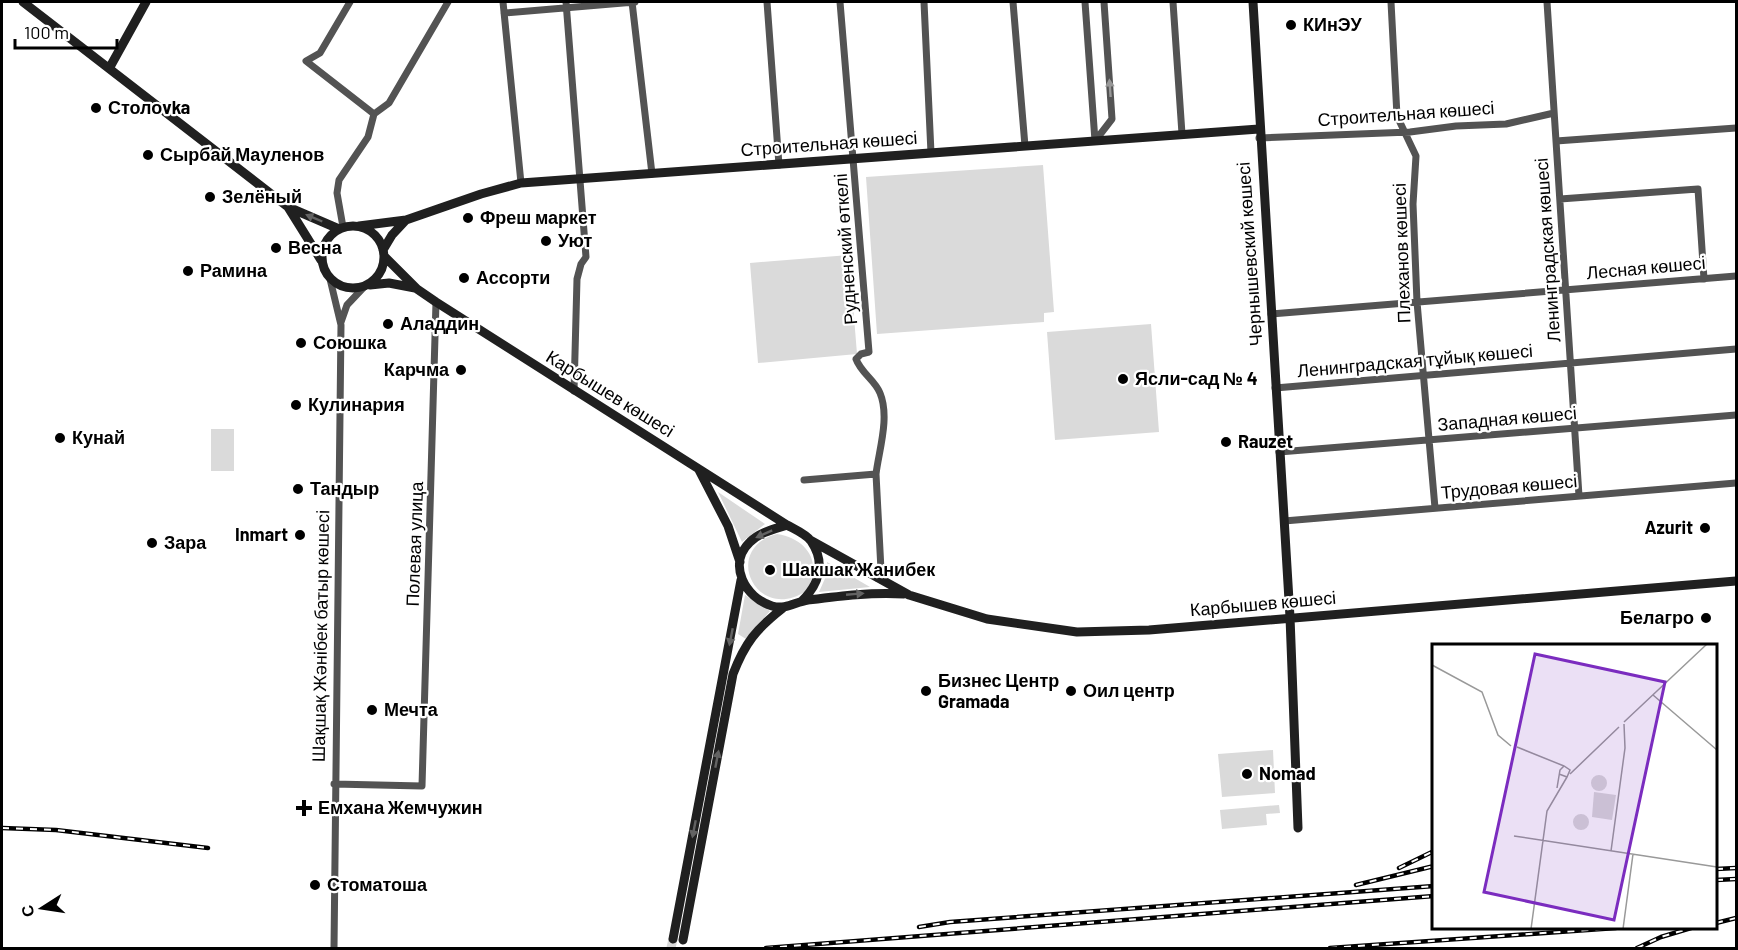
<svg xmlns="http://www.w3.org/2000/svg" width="1738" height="950" font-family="Barlow,sans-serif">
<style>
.green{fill:#dadada}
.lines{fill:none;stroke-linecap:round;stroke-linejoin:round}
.secondary-tunnel{stroke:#d9d9d9;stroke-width:9;stroke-dasharray:9 4.5;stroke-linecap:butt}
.street{stroke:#535353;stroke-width:7}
.secondary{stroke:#202020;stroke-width:9}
.rail-casing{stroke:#000;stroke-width:4.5}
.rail{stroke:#fff;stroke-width:2;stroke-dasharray:7;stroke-linecap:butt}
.oneway{fill:#989898}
.oneway2{fill:#636363}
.poi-dot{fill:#000;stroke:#fff;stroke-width:2}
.labels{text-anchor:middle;stroke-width:4.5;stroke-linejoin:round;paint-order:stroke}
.poi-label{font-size:18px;font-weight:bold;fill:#000;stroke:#fff;text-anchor:start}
.street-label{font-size:18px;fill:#000;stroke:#fff}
.inset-road{fill:none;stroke:#999;stroke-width:1.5}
.view{fill:#7b2cbf;fill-opacity:0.15;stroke:#7b2cbf;stroke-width:3}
.inset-edge{fill:none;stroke:#000;stroke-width:3}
</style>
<rect width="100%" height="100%" fill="#fff"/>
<path class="green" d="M1043 165 1054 312 1044 313V322L877 334 866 177Z
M849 255 857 354 758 363 750 263Z
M1151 324 1159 432 1055 440 1047 332Z
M211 429H234V471H211Z
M718 492 765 524 742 542Z
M777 534C809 539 823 565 806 591 757 624 720 549 777 534Z
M827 562 870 587 819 592 827 574Z
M745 595 770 611 746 639 738 634Z
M1273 750 1275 793 1222 797 1218 754Z
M1279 805 1280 813 1266 814 1267 825 1222 829 1220 810Z"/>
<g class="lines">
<path class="secondary-tunnel" d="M671 948 673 939"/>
<path class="street" d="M350 2 320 53 306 61 374 114
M503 2 521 183
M566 2 586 257 581 264 577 279 574 391
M632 2 652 174
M767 2 779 165
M840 2 869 352 861 354 856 359C861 373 875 380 880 393 890 417 879 450 876 474
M924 2 931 153
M1013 2 1025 146
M1085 2 1095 141
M1173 2 1182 134
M1391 2 1397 116 1416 156 1413 204 1417 302 1435 508
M1547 2 1579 496
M504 13 635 2
M1259 138 1410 132 1456 126 1506 124 1554 113
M1095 141 1112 119 1104 2
M1556 141 1736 128
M1560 199 1698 189 1704 279
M343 227 337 193 339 180 368 137 374 114 389 103 448 2
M330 279 341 325 334 948
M1271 314 1736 276
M341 322 347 305 364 287
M1275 388 1736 349
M1279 452 1736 415
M804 480 876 474 881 570 877 578
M1284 521 1736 483
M334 784 422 786 436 302"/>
<path class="secondary" d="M23 2 288 207 339 229
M1253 2 1290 617 1298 828
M110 67 146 2
M288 207 321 260
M322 257a31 31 0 1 1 62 0a31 31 0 1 1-62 0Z
M359 226 406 220 481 194 521 183 1259 129
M383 250 392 235 406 220
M384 256 417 289 436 302 787 525
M370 285 389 283 415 288
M699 470 728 526 740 562
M810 540 909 595 987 619 1077 632 1149 630 1736 581
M802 601C819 584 826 563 811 541 806 534 794 529 787 525 775 529 760 532 750 542 727 564 745 598 772 606 786 610 795 602 808 600 840 596 871 592 904 594
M673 939 741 580
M683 940 733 674C745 643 756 629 783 608"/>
<g class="rail-casing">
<path id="rail" d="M2 828 56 830 208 848
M1399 868 1434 851
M1716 869 1736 868
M1716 880 1736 879
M1356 885 1434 866
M1716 923 1736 918
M919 927 950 922 1434 886
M766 948 1434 896
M1330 948 1616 928
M1637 948 1661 937 1691 928"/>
</g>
<use href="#rail" class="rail"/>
</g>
<defs><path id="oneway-solid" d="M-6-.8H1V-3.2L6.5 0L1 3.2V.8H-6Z" transform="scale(1.5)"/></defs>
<use class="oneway" href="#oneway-solid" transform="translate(1110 88) rotate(-94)"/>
<g class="oneway2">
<use href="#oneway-solid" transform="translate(314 218) rotate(-157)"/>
<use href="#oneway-solid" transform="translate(764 534) rotate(156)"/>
<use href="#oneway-solid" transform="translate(855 594) rotate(-5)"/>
<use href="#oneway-solid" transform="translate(731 637) rotate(101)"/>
<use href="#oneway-solid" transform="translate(717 759) rotate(-79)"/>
<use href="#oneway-solid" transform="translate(694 829) rotate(101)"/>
</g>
<g class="poi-dot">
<circle cx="1291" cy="25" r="6"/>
<circle cx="96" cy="108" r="6"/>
<circle cx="148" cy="155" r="6"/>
<circle cx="210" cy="197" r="6"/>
<circle cx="468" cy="218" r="6"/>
<circle cx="546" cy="241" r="6"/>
<circle cx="276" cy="248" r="6"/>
<circle cx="188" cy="271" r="6"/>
<circle cx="464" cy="278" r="6"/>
<circle cx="388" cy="324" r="6"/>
<circle cx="301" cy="343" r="6"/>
<circle cx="461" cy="370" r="6"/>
<circle cx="1123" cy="379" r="6"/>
<circle cx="296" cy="405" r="6"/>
<circle cx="60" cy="438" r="6"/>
<circle cx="1226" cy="442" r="6"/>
<circle cx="298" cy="489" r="6"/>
<circle cx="1705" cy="528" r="6"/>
<circle cx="300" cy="535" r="6"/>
<circle cx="152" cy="543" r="6"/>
<circle cx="770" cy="570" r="6"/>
<circle cx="1706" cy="618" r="6"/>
<circle cx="926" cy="691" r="6"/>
<circle cx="1071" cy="691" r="6"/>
<circle cx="372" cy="710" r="6"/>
<circle cx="1247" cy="774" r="6"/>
<path d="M301 799h6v6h6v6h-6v6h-6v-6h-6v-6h6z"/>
<circle cx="315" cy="885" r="6"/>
</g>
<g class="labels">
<g class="poi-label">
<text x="1303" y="31">КИнЭУ</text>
<text x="108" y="114">Столоvka</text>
<text x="160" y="161">Сырбай Мауленов</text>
<text x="222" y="203">Зелёный</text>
<text x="480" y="224">Фреш маркет</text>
<text x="558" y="247">Уют</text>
<text x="288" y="254">Весна</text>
<text x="200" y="277">Рамина</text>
<text x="476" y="284">Ассорти</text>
<text x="400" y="330">Аладдин</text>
<text x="313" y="349">Союшка</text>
<text x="449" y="376" text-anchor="end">Карчма</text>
<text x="1135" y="385">Ясли-сад № 4</text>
<text x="308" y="411">Кулинария</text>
<text x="72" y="444">Кунай</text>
<text x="1238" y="448">Rauzet</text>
<text x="310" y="495">Тандыр</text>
<text x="1693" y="534" text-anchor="end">Azurit</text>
<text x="288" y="541" text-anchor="end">Inmart</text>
<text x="164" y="549">Зара</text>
<text x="782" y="576">Шакшак Жанибек</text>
<text x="1694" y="624" text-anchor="end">Белагро</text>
<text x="938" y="687">Бизнес Центр<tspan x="938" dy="21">Gramada</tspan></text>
<text x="1083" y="697">Оил центр</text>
<text x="384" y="716">Мечта</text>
<text x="1259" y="780">Nomad</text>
<text x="318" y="814">Емхана Жемчужин</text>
<text x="327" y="891">Стоматоша</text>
</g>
<g class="street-label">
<text transform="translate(1406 114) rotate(-4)" y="6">Строительная көшесі</text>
<text transform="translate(829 144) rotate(-4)" y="6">Строительная көшесі</text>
<text transform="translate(846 249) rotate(-94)" y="6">Рудненский өткелі</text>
<text transform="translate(1548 250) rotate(-94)" y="6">Ленинградская көшесі</text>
<text transform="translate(1402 253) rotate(-92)" y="6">Плеханов көшесі</text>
<text transform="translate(1250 254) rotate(-94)" y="6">Чернышевский көшесі</text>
<text transform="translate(1646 268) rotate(-5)" y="6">Лесная көшесі</text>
<text transform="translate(1415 361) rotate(-5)" y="6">Ленинградская тұйық көшесі</text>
<text transform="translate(610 394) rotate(32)" y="6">Карбышев көшесі</text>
<text transform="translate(1507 419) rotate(-5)" y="6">Западная көшесі</text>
<text transform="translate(1509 487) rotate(-5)" y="6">Трудовая көшесі</text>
<text transform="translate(415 544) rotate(-88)" y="6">Полевая улица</text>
<text transform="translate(1263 604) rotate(-5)" y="6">Карбышев көшесі</text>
<text transform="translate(321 636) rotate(-89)" y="6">Шақшақ Жәнібек батыр көшесі</text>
</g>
</g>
<g transform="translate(1432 644)">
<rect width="285" height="285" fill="#fff"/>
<path d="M159 139a8 8 0 1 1 16 0a8 8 0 1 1-16 0ZM162 148 184 151 180 176 160 173ZM141 178a8 8 0 1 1 16 0a8 8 0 1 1-16 0Z" fill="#dadada"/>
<path class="inset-road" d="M0 21 50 48 66 91 79 102M221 51 285 106M192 78 275 0M85 103 132 122M138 130 187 83M125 144 128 126 132 122 138 126 135 133 127 130M82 192 285 223M179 207 193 104 192 80M99 285 115 167 135 133M191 285 201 210"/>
<path class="view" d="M103 10 233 38 182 276 52 248Z"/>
<rect width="285" height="285" class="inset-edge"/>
</g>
<rect width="1738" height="950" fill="none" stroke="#000000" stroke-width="6"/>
<g transform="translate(42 908) rotate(258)" stroke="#ffffff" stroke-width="4.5" paint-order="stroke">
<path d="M0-4.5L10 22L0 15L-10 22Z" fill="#000000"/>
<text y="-9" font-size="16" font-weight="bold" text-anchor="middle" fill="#000000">С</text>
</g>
<path d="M15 39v9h102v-9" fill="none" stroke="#000000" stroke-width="3"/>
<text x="24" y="39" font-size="18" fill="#000000" stroke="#ffffff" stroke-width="4.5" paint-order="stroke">100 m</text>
</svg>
